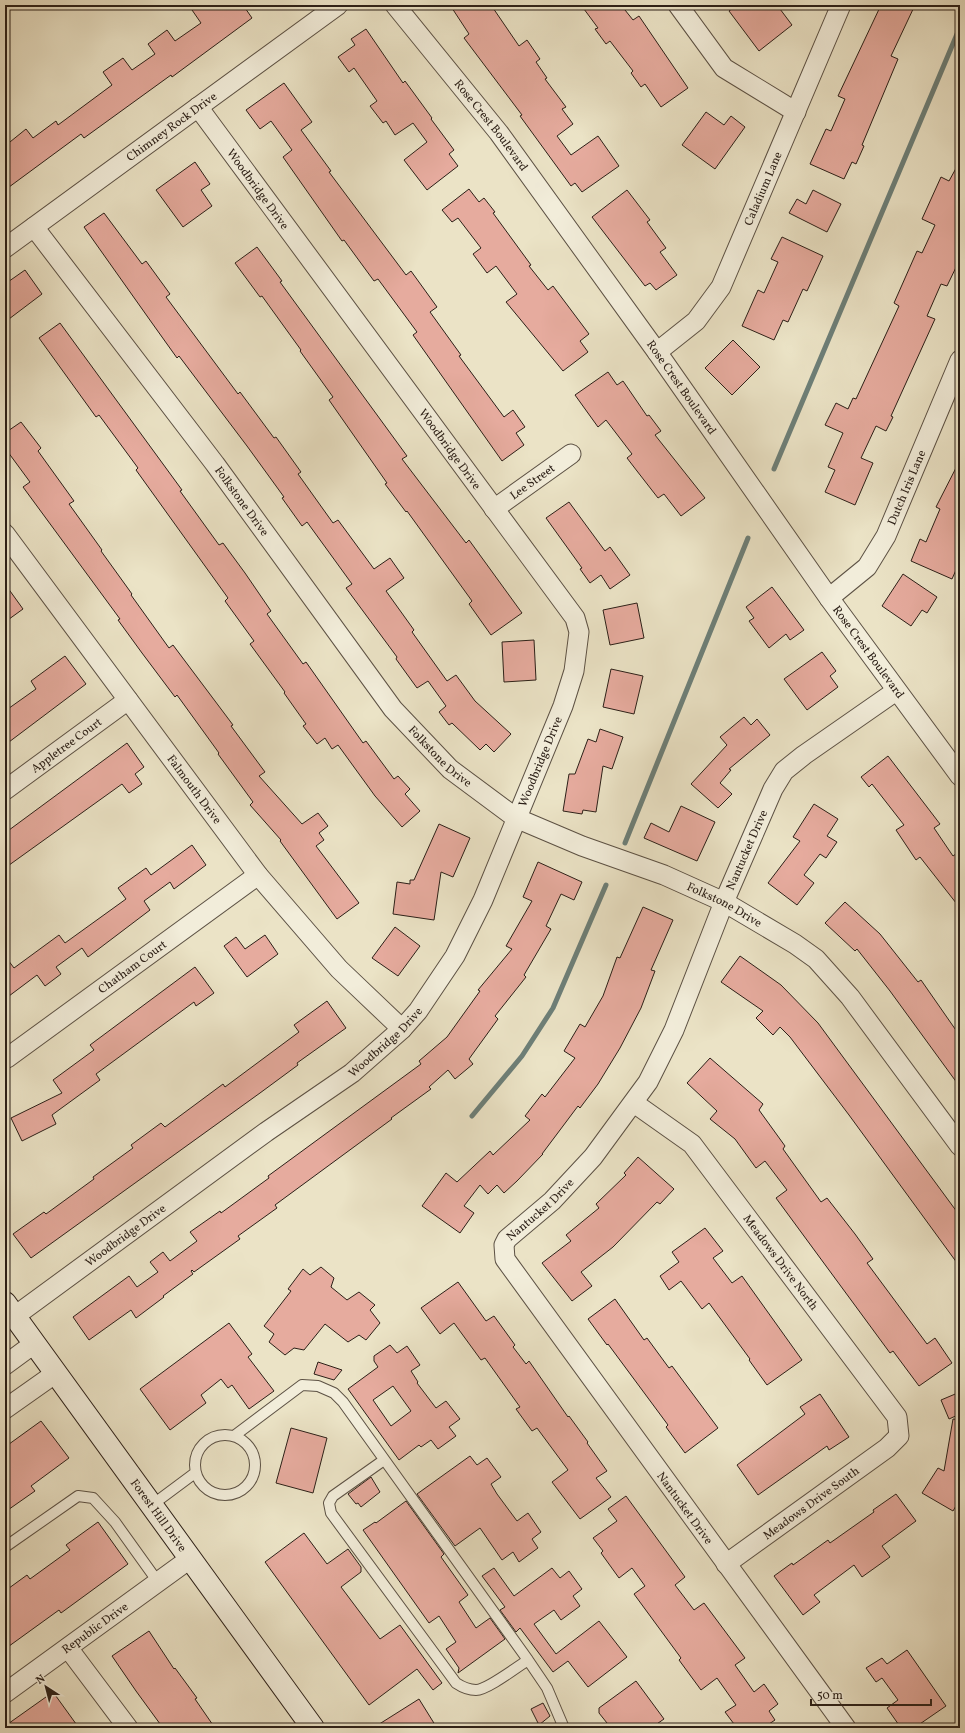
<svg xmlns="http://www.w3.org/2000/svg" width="965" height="1733" font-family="Vollkorn,serif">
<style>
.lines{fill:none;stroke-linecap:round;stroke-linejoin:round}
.stream{stroke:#6d7f78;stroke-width:5}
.building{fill:#e6ab9e;stroke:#2c2018;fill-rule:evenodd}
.service-casing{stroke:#5c5144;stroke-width:12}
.minor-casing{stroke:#5c5144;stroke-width:21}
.secondary-casing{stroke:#2c2018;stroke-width:24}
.service{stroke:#f2edda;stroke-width:10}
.minor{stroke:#f2edda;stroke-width:19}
.secondary{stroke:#f2edda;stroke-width:22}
.labels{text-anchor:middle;stroke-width:3.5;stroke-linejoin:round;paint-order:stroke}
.street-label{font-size:12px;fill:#2c2018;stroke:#f2edda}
</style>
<rect width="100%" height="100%" fill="#ebe3c6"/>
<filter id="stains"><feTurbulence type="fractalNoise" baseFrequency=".005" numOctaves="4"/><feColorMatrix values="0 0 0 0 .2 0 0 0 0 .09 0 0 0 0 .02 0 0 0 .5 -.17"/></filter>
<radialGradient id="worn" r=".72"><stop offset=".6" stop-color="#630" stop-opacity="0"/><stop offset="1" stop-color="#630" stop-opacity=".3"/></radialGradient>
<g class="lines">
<path class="stream" d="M774 469 960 27
M625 843 748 538
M472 1116 522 1056 553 1008 606 885"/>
</g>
<path class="building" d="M198 5H243L252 18 172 77 171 75 84 138 81 134 5 190V146L26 129 33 138 56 121 58 125 112 85 103 72 123 58 132 70 155 54 148 44 167 30 175 41 201 23 192 10Z
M450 5H491L519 46 527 40 540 59 536 62 547 78 545 79 566 107 562 109 573 124 557 136 571 155 598 136 619 166 582 192 575 183 571 186 520 116 522 115 464 38 469 34Z
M581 5H621L633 20 639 16 688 88 661 107 645 84 641 87 631 73 633 71 610 41 606 44 595 29 598 28Z
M737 5H777L792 25 759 51 729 11Z
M881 5H915L891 56 898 59 862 145 864 146 856 164 852 162 844 179 810 164 826 129 831 131 845 99 838 96Z
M366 29 403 83 405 81 432 118 431 119 454 150 449 154 458 166 427 190 404 160 427 142 413 123 395 135 386 121 383 123 370 106 377 101 354 68 349 72 338 57 355 45 351 39Z
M284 83 312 122 301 130 331 171 329 172 406 275 411 271 437 307 430 312 461 355 459 356 504 417 513 410 525 427 516 433 524 445 502 461 413 335 417 332 378 279 374 281 344 240 342 241 283 157 292 150 271 121 260 129 246 110Z
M706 112 724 125 731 116 745 127 715 169 682 145Z
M960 161V259L947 286 941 284 927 316 935 319 891 416 893 417 886 431 876 426 861 458 873 463 855 505 825 492 835 470 828 467 843 433 825 425 836 403 848 409 853 398 856 399 899 306 894 303 917 251 922 253 935 225 922 219 941 177 949 181Z
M195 162 210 184 201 190 212 206 183 227 156 190Z
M469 189 479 202 484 198 495 212 493 213 531 265 529 266 548 290 553 286 589 334 580 341 588 352 563 371 506 302 517 294 496 266 487 273 473 254 481 248 458 218 452 222 442 210Z
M627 190 650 220 647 222 666 248 660 252 677 275 656 290 650 283 645 286 592 217Z
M813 190 841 204 827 232 789 213 797 199 806 204Z
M104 213 142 264 146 261 170 294 166 297 238 394 240 392 274 438 276 437 301 472 298 474 333 523 338 520 374 569 390 558 404 578 386 591 414 630 412 632 447 681 456 675 475 701 511 734 494 752 486 744 480 750 452 723 449 725 439 712 446 706 428 681 417 688 396 659 397 657 346 588 352 584 307 522 302 526 282 498 284 497 247 446 179 356 177 358 152 323 84 227Z
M782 237 823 256 807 291 803 289 788 322 783 320 774 340 742 326 758 290 764 293 778 262 771 259Z
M257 247 282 281 280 282 407 456 402 459 466 543 469 540 522 613 491 635 469 604 472 601 407 511 406 512 385 484 387 483 329 400 333 397 300 351 301 350 262 296 260 297 235 263Z
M25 270 42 294 5 322V284Z
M60 323 182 490 180 491 219 545 223 543 245 573 271 611 267 614 303 664 306 662 363 743 366 741 394 779 398 776 410 789 405 794 420 811 402 827 375 796 338 745 332 749 325 738 317 744 303 726 306 724 284 693 285 692 250 644 254 641 225 601 228 598 136 470 138 468 99 415 96 417 39 338Z
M733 340 760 367 732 395 705 368Z
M608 372 617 385 623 381 647 416 649 415 661 431 655 435 705 498 681 516 664 494 658 498 637 471 627 458 632 454 606 420 598 427 575 395Z
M21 422 41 448 38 451 74 501 69 504 102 550 101 551 132 594 131 595 169 648 173 645 233 725 231 726 265 772 259 776 302 824 318 813 328 826 319 833 324 840 316 846 359 903 337 919 280 841 281 840 250 805 253 802 218 754 219 753 177 695 175 697 142 653 118 620 120 619 23 487 30 482 5 448V433Z
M960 460V561L952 579 911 561 920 539 926 542 940 509 936 507Z
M569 502 605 551 610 547 630 575 610 589 601 575 590 583 580 569 582 568 546 518Z
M903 574 937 597 927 613 922 610 911 626 882 606Z
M5 584 23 609 5 622Z
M772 587 804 630 790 640 786 634 769 648 749 621 754 618 746 607Z
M637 603 644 638 610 645 603 610Z
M534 640 536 680 504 682 502 642Z
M822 652 836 671 830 676 838 687 807 710 784 679Z
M65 656 86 684 5 745V711L36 689 31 681Z
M611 669 643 676 634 714 603 707Z
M744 717 751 725 757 719 770 735 729 769 731 770 720 783 732 794 718 808 691 784 727 745 720 737Z
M600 729 623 737 612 769 603 766 596 812 583 810 582 814 563 811 569 774H575L588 739 596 742Z
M127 743 144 767 135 774 142 784 129 793 122 784 5 868V833Z
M888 756 940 824 934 828 953 856 960 851V908L920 857 916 860 896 830 904 825 872 784 869 787 861 777Z
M814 804 838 819 827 836 837 842 826 858 820 854 804 875 814 883 797 905 768 883 800 841 793 837Z
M681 806 715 822 697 861 644 838 651 823 669 832Z
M439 824 470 838 453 877 441 872 434 920 393 914 397 882 410 884V880H414Z
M192 845 206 865 174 889 170 882 144 901 150 910 88 957 82 948 56 967 61 974 45 986 37 975 5 999V956L14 968 59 935 65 943 126 899 118 888 146 868 151 875Z
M538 862 582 882 574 900 561 894 546 926 551 929 524 975 526 977 495 1016 498 1019 469 1059 473 1064 455 1079 448 1070 429 1087 431 1089 391 1118 392 1119 275 1205 277 1208 238 1236 240 1239 194 1272 192 1270 191 1271 193 1274 163 1296 164 1297 136 1318 131 1310 89 1340 73 1317 129 1276 137 1287 158 1272 150 1262 163 1252 170 1261 197 1241 190 1232 220 1211 221 1213 269 1178 268 1176 421 1064 419 1061 447 1037 480 991 478 990 512 949 506 946 532 901 523 897Z
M845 902 880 934 918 982 921 980 960 1036V1087L890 991 857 949 855 951 825 923Z
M643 907 673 920 651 970 655 971 641 1008 620 1048 598 1084 580 1108 578 1106 542 1154H543L517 1181 504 1193 497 1185 488 1194 480 1185 464 1206 474 1213 460 1233 422 1206 446 1173 457 1182 490 1151 493 1155 530 1120 525 1116 542 1094 545 1097 575 1058 564 1051 580 1024 585 1027 603 996 617 957 620 958Z
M395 927 420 946 398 976 372 958Z
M265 935 278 954 247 977 224 946 236 937 245 949Z
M740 956 781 985 818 1023 960 1216V1267L849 1115 790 1037 780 1027 773 1035 756 1018 763 1011 721 982Z
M195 967 214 993 196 1006 194 1002 96 1074 100 1080 52 1115 56 1124 22 1141 11 1118 62 1093 53 1080 94 1050 90 1045Z
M327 1001 346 1028 297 1063 298 1065 260 1093 31 1258 13 1234 44 1212 46 1214 94 1179 93 1177 133 1148 131 1145 161 1123 165 1127 223 1084 225 1087 299 1032 294 1025Z
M710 1058 763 1104 759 1110 785 1146 783 1149 821 1202 827 1198 855 1234 873 1259 867 1263 927 1344 935 1338 952 1363 919 1386 893 1351 890 1353 776 1198 787 1190 765 1161 756 1168 735 1139 710 1119 717 1111 687 1083Z
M638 1157 674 1189 660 1204 657 1202 613 1247 581 1272 592 1286 572 1301 542 1263 571 1241 566 1235 599 1208 596 1204 626 1175 624 1173Z
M705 1228 723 1251 713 1258 732 1283 742 1276 802 1360 767 1385 749 1360 750 1359 709 1303 702 1309 681 1281 669 1290 660 1276 679 1262 672 1252Z
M321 1267 334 1278 331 1287 347 1300 359 1292 375 1305 370 1310 380 1323 366 1340 359 1335 348 1342 325 1324 304 1350 294 1348 285 1355 269 1342 274 1334 264 1326 291 1291 288 1289 303 1269 310 1275Z
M458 1282 486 1321 494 1316 515 1345 513 1347 526 1364 529 1361 568 1417 569 1416 588 1442 587 1443 607 1471 596 1478 611 1497 580 1519 552 1482 568 1470 537 1428 532 1431 516 1409 520 1407 485 1358 481 1360 454 1323 440 1334 421 1308Z
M615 1299 644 1340 647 1338 669 1368 672 1366 718 1428 685 1453 666 1427 668 1425 608 1344 607 1345 588 1319Z
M229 1323 252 1354 248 1357 274 1391 249 1409 232 1385 228 1388 221 1379 201 1395 206 1403 170 1430 140 1389Z
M390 1345 397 1353 407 1346 420 1365 411 1371 418 1382 417 1383 436 1408 446 1401 460 1419 449 1427 456 1436 438 1449 431 1440 421 1447 419 1445 399 1460 348 1389 378 1367 374 1361V1356ZM393 1386 411 1411 391 1426 373 1400Z
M318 1362 342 1370 334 1380 314 1374Z
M960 1392V1414L949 1419 941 1400Z
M820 1394 849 1437 829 1450 827 1446 758 1495 737 1465 805 1414 800 1407Z
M953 1419 960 1420V1499L953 1511 922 1493 938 1468 944 1471Z
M41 1421 69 1458 31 1486 35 1491 5 1512V1447Z
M291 1428 327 1438 313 1493 276 1483Z
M470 1456 477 1465 487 1458 501 1477 491 1484 497 1494 517 1521 528 1513 541 1532 532 1539 538 1548 519 1562 513 1552 502 1560 480 1528 455 1546 417 1494Z
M371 1477 380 1492 361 1507 358 1503 356 1504 348 1494Z
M896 1494 916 1521 882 1546 890 1557 862 1577 854 1565 814 1595 820 1602 803 1615 774 1576 792 1563 793 1565 828 1540 830 1543 874 1512 873 1510Z
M626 1496 685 1577 675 1585 694 1610 704 1603 745 1658 735 1665 754 1692 764 1684 778 1704 769 1711 775 1720 763 1728H737L725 1712 736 1705 717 1678 701 1690 679 1660 681 1658 634 1594 645 1586 632 1568 619 1578 601 1553 603 1551 593 1538 617 1521 608 1509Z
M406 1501 444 1554 441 1557 468 1595 459 1602 476 1628 490 1618 505 1639 458 1673 459 1668 446 1649 456 1642 439 1616 429 1623 363 1530 375 1522 376 1523Z
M98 1522 128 1564 61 1613 59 1610 5 1649V1591L27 1575 30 1579 70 1550 66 1545Z
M304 1533 327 1564 348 1549 361 1567V1572L341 1587 380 1639 400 1625 442 1683 433 1690 417 1669 369 1705 265 1562Z
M494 1568 514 1596 552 1568 560 1578 569 1571 582 1589 573 1596 580 1606 561 1620 554 1610 534 1624 556 1654 599 1621 627 1657 588 1687 568 1661 553 1672 520 1628 516 1632 500 1610 505 1607 482 1576Z
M149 1631 174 1669 175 1668 197 1698 195 1699 215 1728H163L136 1691 112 1656Z
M907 1650 946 1706 914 1728H901L887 1708 898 1700 882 1678 876 1682 866 1668 882 1658 887 1664Z
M636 1681 664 1719 651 1728H611L599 1713V1708Z
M53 1692 79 1728H5V1726Z
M419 1699 437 1728H373Z
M543 1703 550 1716 539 1725 531 1709Z"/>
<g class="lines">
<g class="service-casing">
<path id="service" d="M195 1465a30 30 0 1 1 60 0a30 30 0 1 1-60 0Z
M234 1436 302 1385 318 1386 334 1393 343 1402 528 1660 547 1688 564 1728
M384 1460 333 1496 329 1503 331 1513 456 1683C462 1687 468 1690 476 1690 487 1690 517 1667 528 1660
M152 1505 195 1473
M5 1547 78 1496 93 1498 115 1522 158 1582"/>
</g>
<g class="minor-casing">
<g id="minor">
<path id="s1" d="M395 5 499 133 657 352 829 598 960 776"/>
<path d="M678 5 724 68 796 112"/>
<path id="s2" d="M34 227 215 464 393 709 450 769 516 818 582 846 664 875 724 902 795 944 816 959 850 997 960 1146"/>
<path id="s3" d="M5 248 338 5"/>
<path id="s4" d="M657 352 696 321 721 287 841 5"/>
<path id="s5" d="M494 509 571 454"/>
<path id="s6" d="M5 534 258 875 339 969 402 1029"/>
<path id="s7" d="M829 598 867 567 886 536 960 360"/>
<path id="s8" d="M5 790 128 700"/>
<path id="s9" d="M7 1058 258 875"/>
<path id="s10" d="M634 1103 692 1144 897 1417 899 1436 887 1448 726 1564"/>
<path id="s11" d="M15 1316 266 1132 352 1073 402 1029 418 1011 455 956 483 900 563 706 574 671 579 632 575 618 198 107"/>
<path d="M5 1365 35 1343"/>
<path d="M5 1409 56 1373"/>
<path d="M68 1648 128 1728"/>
<path id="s12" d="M5 1693 191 1558"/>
<path id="s13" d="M846 1728 505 1259 504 1245 507 1239 552 1201 593 1157 648 1082 674 1030 724 902 773 789 784 771 804 755 896 691"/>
</g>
</g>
<g class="secondary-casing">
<g id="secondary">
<path id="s14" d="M5 1303 313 1728"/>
</g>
</g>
<use href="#service" class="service"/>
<use href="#minor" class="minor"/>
<use href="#secondary" class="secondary"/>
</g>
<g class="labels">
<g class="street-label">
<text dy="4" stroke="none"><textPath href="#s1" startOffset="154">Rose Crest Boulevard</textPath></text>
<text dy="4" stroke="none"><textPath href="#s3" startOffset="206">Chimney Rock Drive</textPath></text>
<text dy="4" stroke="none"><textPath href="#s4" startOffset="199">Caladium Lane</textPath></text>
<text transform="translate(258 189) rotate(54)" y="4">Woodbridge Drive</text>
<text dy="4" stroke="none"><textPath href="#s1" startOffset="478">Rose Crest Boulevard</textPath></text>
<text transform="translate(450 449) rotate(54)" y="4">Woodbridge Drive</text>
<text dy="4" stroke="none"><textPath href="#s5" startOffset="47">Lee Street</textPath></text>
<text dy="4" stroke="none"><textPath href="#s7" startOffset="138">Dutch Iris Lane</textPath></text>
<text dy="4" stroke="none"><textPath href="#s2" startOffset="344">Folkstone Drive</textPath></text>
<text dy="4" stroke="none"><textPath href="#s1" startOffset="802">Rose Crest Boulevard</textPath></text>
<text dy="4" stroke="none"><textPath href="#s8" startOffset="76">Appletree Court</textPath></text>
<text dy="4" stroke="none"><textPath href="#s2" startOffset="668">Folkstone Drive</textPath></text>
<text dy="4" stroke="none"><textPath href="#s11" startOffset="785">Woodbridge Drive</textPath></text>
<text dy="4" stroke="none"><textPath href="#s6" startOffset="318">Falmouth Drive</textPath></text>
<text dy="4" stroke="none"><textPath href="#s13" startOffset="1065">Nantucket Drive</textPath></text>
<text dy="4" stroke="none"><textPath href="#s2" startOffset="992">Folkstone Drive</textPath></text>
<text dy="4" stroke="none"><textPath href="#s9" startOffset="155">Chatham Court</textPath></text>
<text dy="4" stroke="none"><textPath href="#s11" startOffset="461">Woodbridge Drive</textPath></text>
<text dy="4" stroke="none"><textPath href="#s13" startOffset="645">Nantucket Drive</textPath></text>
<text dy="4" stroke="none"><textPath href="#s11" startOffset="137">Woodbridge Drive</textPath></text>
<text dy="4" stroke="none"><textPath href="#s10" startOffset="219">Meadows Drive North</textPath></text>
<text transform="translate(811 1503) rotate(-36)" y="4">Meadows Drive South</text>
<text transform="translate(685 1508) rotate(54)" y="4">Nantucket Drive</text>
<text dy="4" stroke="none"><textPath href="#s14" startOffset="262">Forest Hill Drive</textPath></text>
<text dy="4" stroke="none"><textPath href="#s12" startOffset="111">Republic Drive</textPath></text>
</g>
</g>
<rect width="965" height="1733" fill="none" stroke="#ebe3c6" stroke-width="20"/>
<rect x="6" y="6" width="953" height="1721" fill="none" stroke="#2c2018" stroke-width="2"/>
<rect x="10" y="10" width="945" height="1713" fill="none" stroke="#2c2018"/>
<g transform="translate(46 1687) rotate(324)" stroke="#f2edda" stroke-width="3" paint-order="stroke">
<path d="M0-3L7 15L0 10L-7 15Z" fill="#2c2018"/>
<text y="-6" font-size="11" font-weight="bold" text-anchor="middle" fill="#2c2018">N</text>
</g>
<path d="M811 1699v6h120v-6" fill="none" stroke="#2c2018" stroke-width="2"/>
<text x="817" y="1699" font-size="12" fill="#2c2018" stroke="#f2edda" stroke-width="3" paint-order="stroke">50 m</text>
<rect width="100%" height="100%" filter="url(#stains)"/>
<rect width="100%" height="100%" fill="url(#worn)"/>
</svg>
